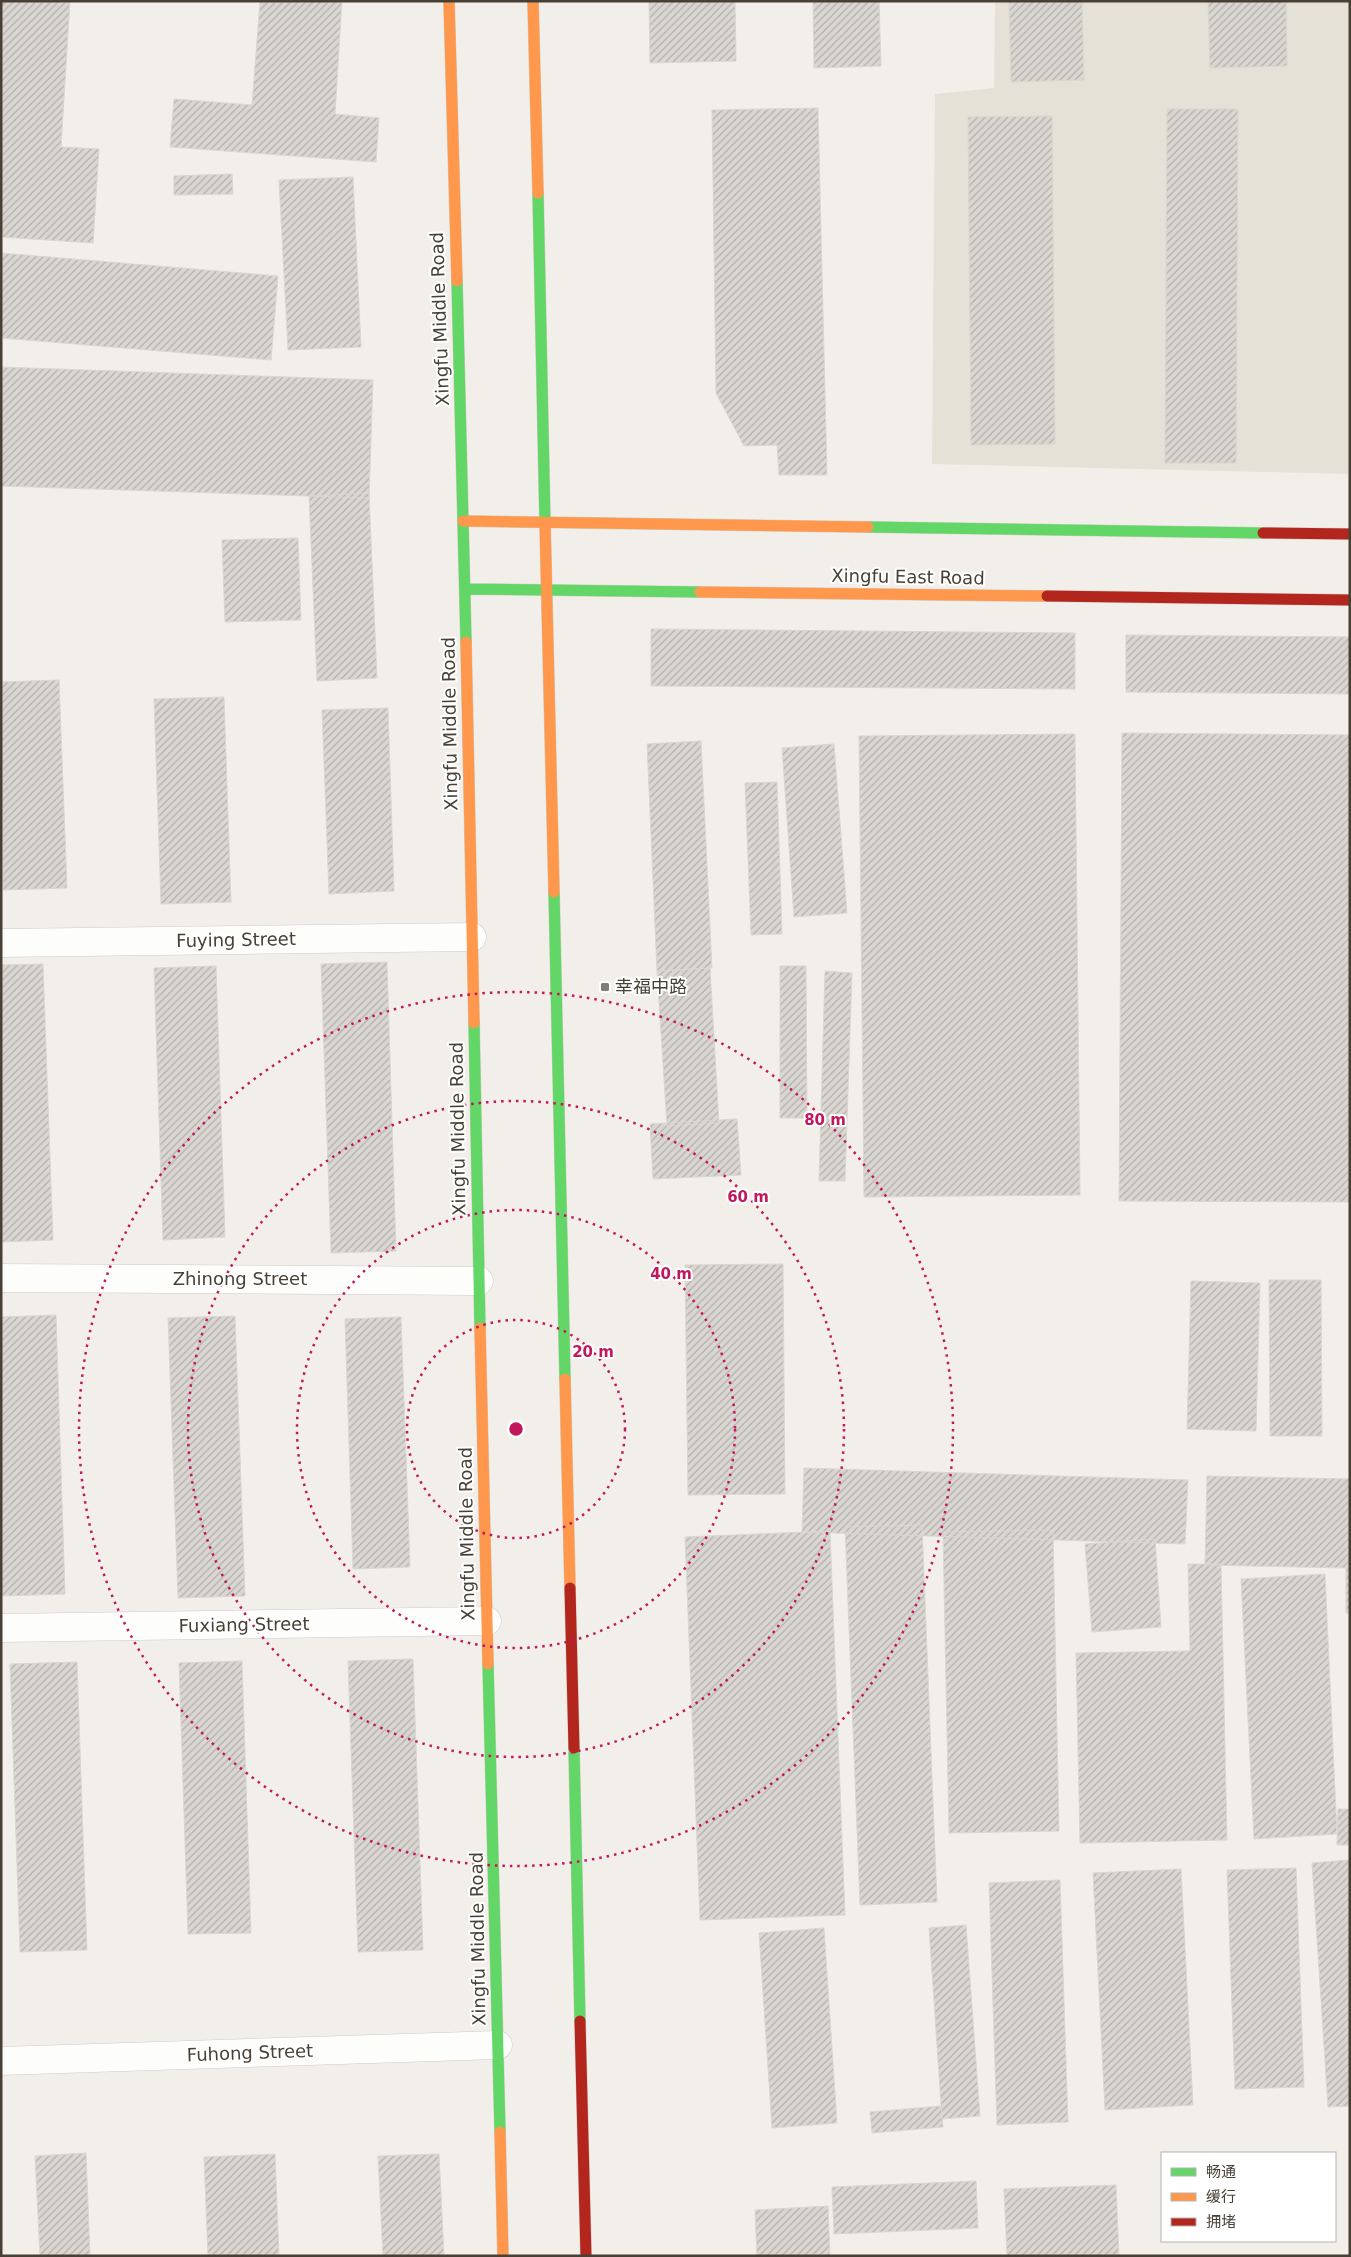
<svg xmlns="http://www.w3.org/2000/svg" width="1351" height="2257" font-family="'DejaVu Sans','Noto Sans SC',sans-serif">
<style>
.residential{fill:#e6e1d7}
.building{fill:url(#building-hatch);stroke:#dad6d0}
.lines{fill:none;stroke-linecap:round;stroke-linejoin:round}
.street-casing{stroke:#cecbc6;stroke-width:29}
.fast-casing{stroke:#d3cec2;stroke-width:12}
.slow-casing{stroke:#d3cec2;stroke-width:12}
.jam-casing{stroke:#d3cec2;stroke-width:12}
.street{stroke:#fdfdfc;stroke-width:28}
.fast{stroke:#63d668;stroke-width:11}
.slow{stroke:#ff974d;stroke-width:11}
.jam{stroke:#b3261e;stroke-width:11}
.ring{fill:none;stroke:#c2185b;stroke-width:2.5;stroke-dasharray:2.5 5}
.poi-dot{fill:#847d74;stroke:#fff;stroke-width:2}
.labels{text-anchor:middle;stroke-width:4;stroke-linejoin:round;paint-order:stroke}
.street-label{font-size:18px;fill:#484035;stroke:#fff}
.poi-label{font-size:18px;fill:#484035;stroke:#fff;text-anchor:start}
.centre{fill:#c2185b;stroke:#fff;stroke-width:2.5}
.ring-label{font-size:15px;text-anchor:middle;font-weight:bold;fill:#c2185b;stroke:#fff;stroke-width:4;stroke-linejoin:round;paint-order:stroke}
</style>
<defs>
<pattern id="building-hatch" width="6" height="6" patternUnits="userSpaceOnUse" patternTransform="scale(1.25)"><rect width="6" height="6" fill="#dad6d1"/><path d="M-1 1l2-2M0 6l6-6M5 7l2-2" fill="none" stroke="#b3afaa"/></pattern>
</defs>
<rect width="100%" height="100%" fill="#f2efea"/>
<path class="residential" d="M995 1H1350V474L932 464 935 94 994 88Z"/>
<path class="building" d="M1 1H70L61 147 99 149 93 243 1 237Z
M260 1H342L335 114 379 118 376 162 170 147 174 99 252 105Z
M649 1H735L736 61 650 63Z
M813 1H879L881 66 814 68Z
M1009 1H1082L1084 80 1011 82Z
M1208 1H1286L1287 66 1210 68Z
M818 108 827 475H779L777 445 744 446 716 393 712 110Z
M1167 109H1238L1236 463H1165Z
M1052 116 1055 444 971 445 968 117Z
M232 174 233 194 174 195V176Z
M353 177 361 347 288 350 279 180Z
M1 253 278 276 271 360 1 338Z
M1 367 373 380 369 498 1 486Z
M369 493 377 678 317 681 309 496Z
M298 538 301 620 225 622 222 540Z
M651 629 1075 633V689L651 686Z
M1126 635 1350 637V694L1126 692Z
M59 680 67 888 3 890 1 682Z
M224 697 231 902 161 904 154 699Z
M388 708 394 891 329 894 322 710Z
M1122 733 1350 735V1202L1119 1201Z
M1075 734 1080 1195 864 1197 859 736Z
M701 741 712 968 657 971 647 744Z
M834 744 847 913 794 917 782 748Z
M777 782 782 934 751 935 745 783Z
M387 962 396 1251 331 1253 321 964Z
M43 964 53 1240 1 1242V965Z
M216 966 225 1237 163 1240 154 968Z
M780 966H806L807 1118H780Z
M710 968 719 1123 667 1126 657 971Z
M825 971 852 973 845 1181H819Z
M737 1119 741 1175 653 1179 650 1124Z
M783 1264 785 1494 688 1495 685 1265Z
M1269 1280H1321L1322 1436H1270Z
M1191 1281 1260 1283 1256 1431 1187 1429Z
M56 1315 65 1594 1 1596V1317Z
M235 1316 245 1596 178 1598 168 1318Z
M401 1317 410 1567 353 1569 345 1319Z
M804 1468 1188 1480 1185 1544 802 1532Z
M1207 1476 1350 1479V1613H1346V1568L1205 1565Z
M922 1525 937 1902 860 1905 845 1527Z
M1053 1530 1059 1831 949 1833 943 1532Z
M830 1531 845 1915 700 1920 685 1537Z
M1155 1539 1161 1627 1092 1632 1085 1544Z
M1188 1564H1221L1227 1840 1080 1843 1076 1653 1190 1651Z
M1325 1574 1337 1834 1254 1839 1241 1579Z
M413 1659 423 1950 358 1952 348 1661Z
M242 1661 251 1933 188 1934 179 1663Z
M77 1662 87 1950 20 1952 10 1664Z
M1338 1809H1350V1845H1337Z
M1350 1860V2106L1328 2107 1312 1863Z
M1296 1868 1304 2087 1235 2089 1227 1870Z
M1181 1869 1193 2105 1105 2110 1093 1873Z
M1060 1880 1068 2122 997 2125 989 1883Z
M966 1925 980 2116 942 2119 929 1928Z
M824 1928 837 2123 772 2128 759 1933Z
M941 2106 943 2127 872 2133 870 2112Z
M86 2153 90 2256H40L35 2156Z
M275 2154 279 2256H208L204 2157Z
M439 2154 444 2256H383L378 2156Z
M976 2181 978 2228 834 2234 832 2187Z
M1116 2185 1119 2256H1007L1004 2189Z
M828 2206 830 2256H757L755 2210Z"/>
<g class="lines">
<g class="street-casing">
<path id="street" d="M1 943 472 937
M1 1278 479 1281
M1 1628 487 1621
M1 2061 498 2045"/>
</g>
<g class="fast-casing">
<path id="fast" d="M538 193 545 523
M457 281 466 642
M868 527 1263 533
M465 589 700 592
M554 892 565 1379
M474 1023 480 1328
M488 1664 500 2132
M574 1748 580 2021"/>
</g>
<g class="slow-casing">
<path id="slow" d="M449 1 457 281
M533 1 538 193
M463 521 868 527
M545 523 554 892
M700 592 1047 596
M466 642 474 1023
M480 1328 488 1664
M565 1379 570 1588
M500 2132 503 2256"/>
</g>
<g class="jam-casing">
<path id="jam" d="M1263 533 1350 534
M1047 596 1350 600
M570 1588 574 1748
M580 2021 586 2256"/>
</g>
<use href="#street" class="street"/>
<use href="#fast" class="fast"/>
<use href="#slow" class="slow"/>
<use href="#jam" class="jam"/>
</g>
<g class="ring">
<circle cx="516" cy="1429" r="109"/>
<circle cx="516" cy="1429" r="219"/>
<circle cx="516" cy="1429" r="328"/>
<circle cx="516" cy="1429" r="437"/>
</g>
<rect class="poi-dot" x="600" y="982" width="10" height="10" rx="2.5"/>
<g class="labels">
<g class="street-label">
<text transform="translate(440 319) rotate(-92)" y="6">Xingfu Middle Road</text>
<text transform="translate(908 577) rotate(1)" y="6">Xingfu East Road</text>
<text transform="translate(450 724) rotate(-91)" y="6">Xingfu Middle Road</text>
<text transform="translate(236 940) rotate(-1)" y="6">Fuying Street</text>
<text transform="translate(458 1129) rotate(-91)" y="6">Xingfu Middle Road</text>
<text x="240" y="1285">Zhinong Street</text>
<text transform="translate(467 1534) rotate(-91)" y="6">Xingfu Middle Road</text>
<text transform="translate(244 1625) rotate(-1)" y="6">Fuxiang Street</text>
<text transform="translate(478 1939) rotate(-91)" y="6">Xingfu Middle Road</text>
<text transform="translate(250 2053) rotate(-2)" y="6">Fuhong Street</text>
</g>
<g class="poi-label">
<text x="615" y="993">幸福中路</text>
</g>
</g>
<circle cx="516" cy="1429" r="8" class="centre"/>
<g class="ring-label">
<text x="825" y="1125">80 m</text>
<text x="748" y="1202">60 m</text>
<text x="671" y="1279">40 m</text>
<text x="593" y="1357">20 m</text>
</g>
<rect width="1351" height="2257" fill="none" stroke="#484035" stroke-width="5"/>
<rect x="1161" y="2152" width="175" height="90" fill="#ffffff" stroke="#b6b3ae"/>
<rect x="1171" y="2168" width="25" height="8" fill="#63d668" stroke="#b6b3ae"/>
<text x="1206" y="2177" font-size="15" fill="#484035">畅通</text>
<rect x="1171" y="2193" width="25" height="8" fill="#ff974d" stroke="#b6b3ae"/>
<text x="1206" y="2202" font-size="15" fill="#484035">缓行</text>
<rect x="1171" y="2218" width="25" height="8" fill="#b3261e" stroke="#b6b3ae"/>
<text x="1206" y="2227" font-size="15" fill="#484035">拥堵</text>
</svg>
